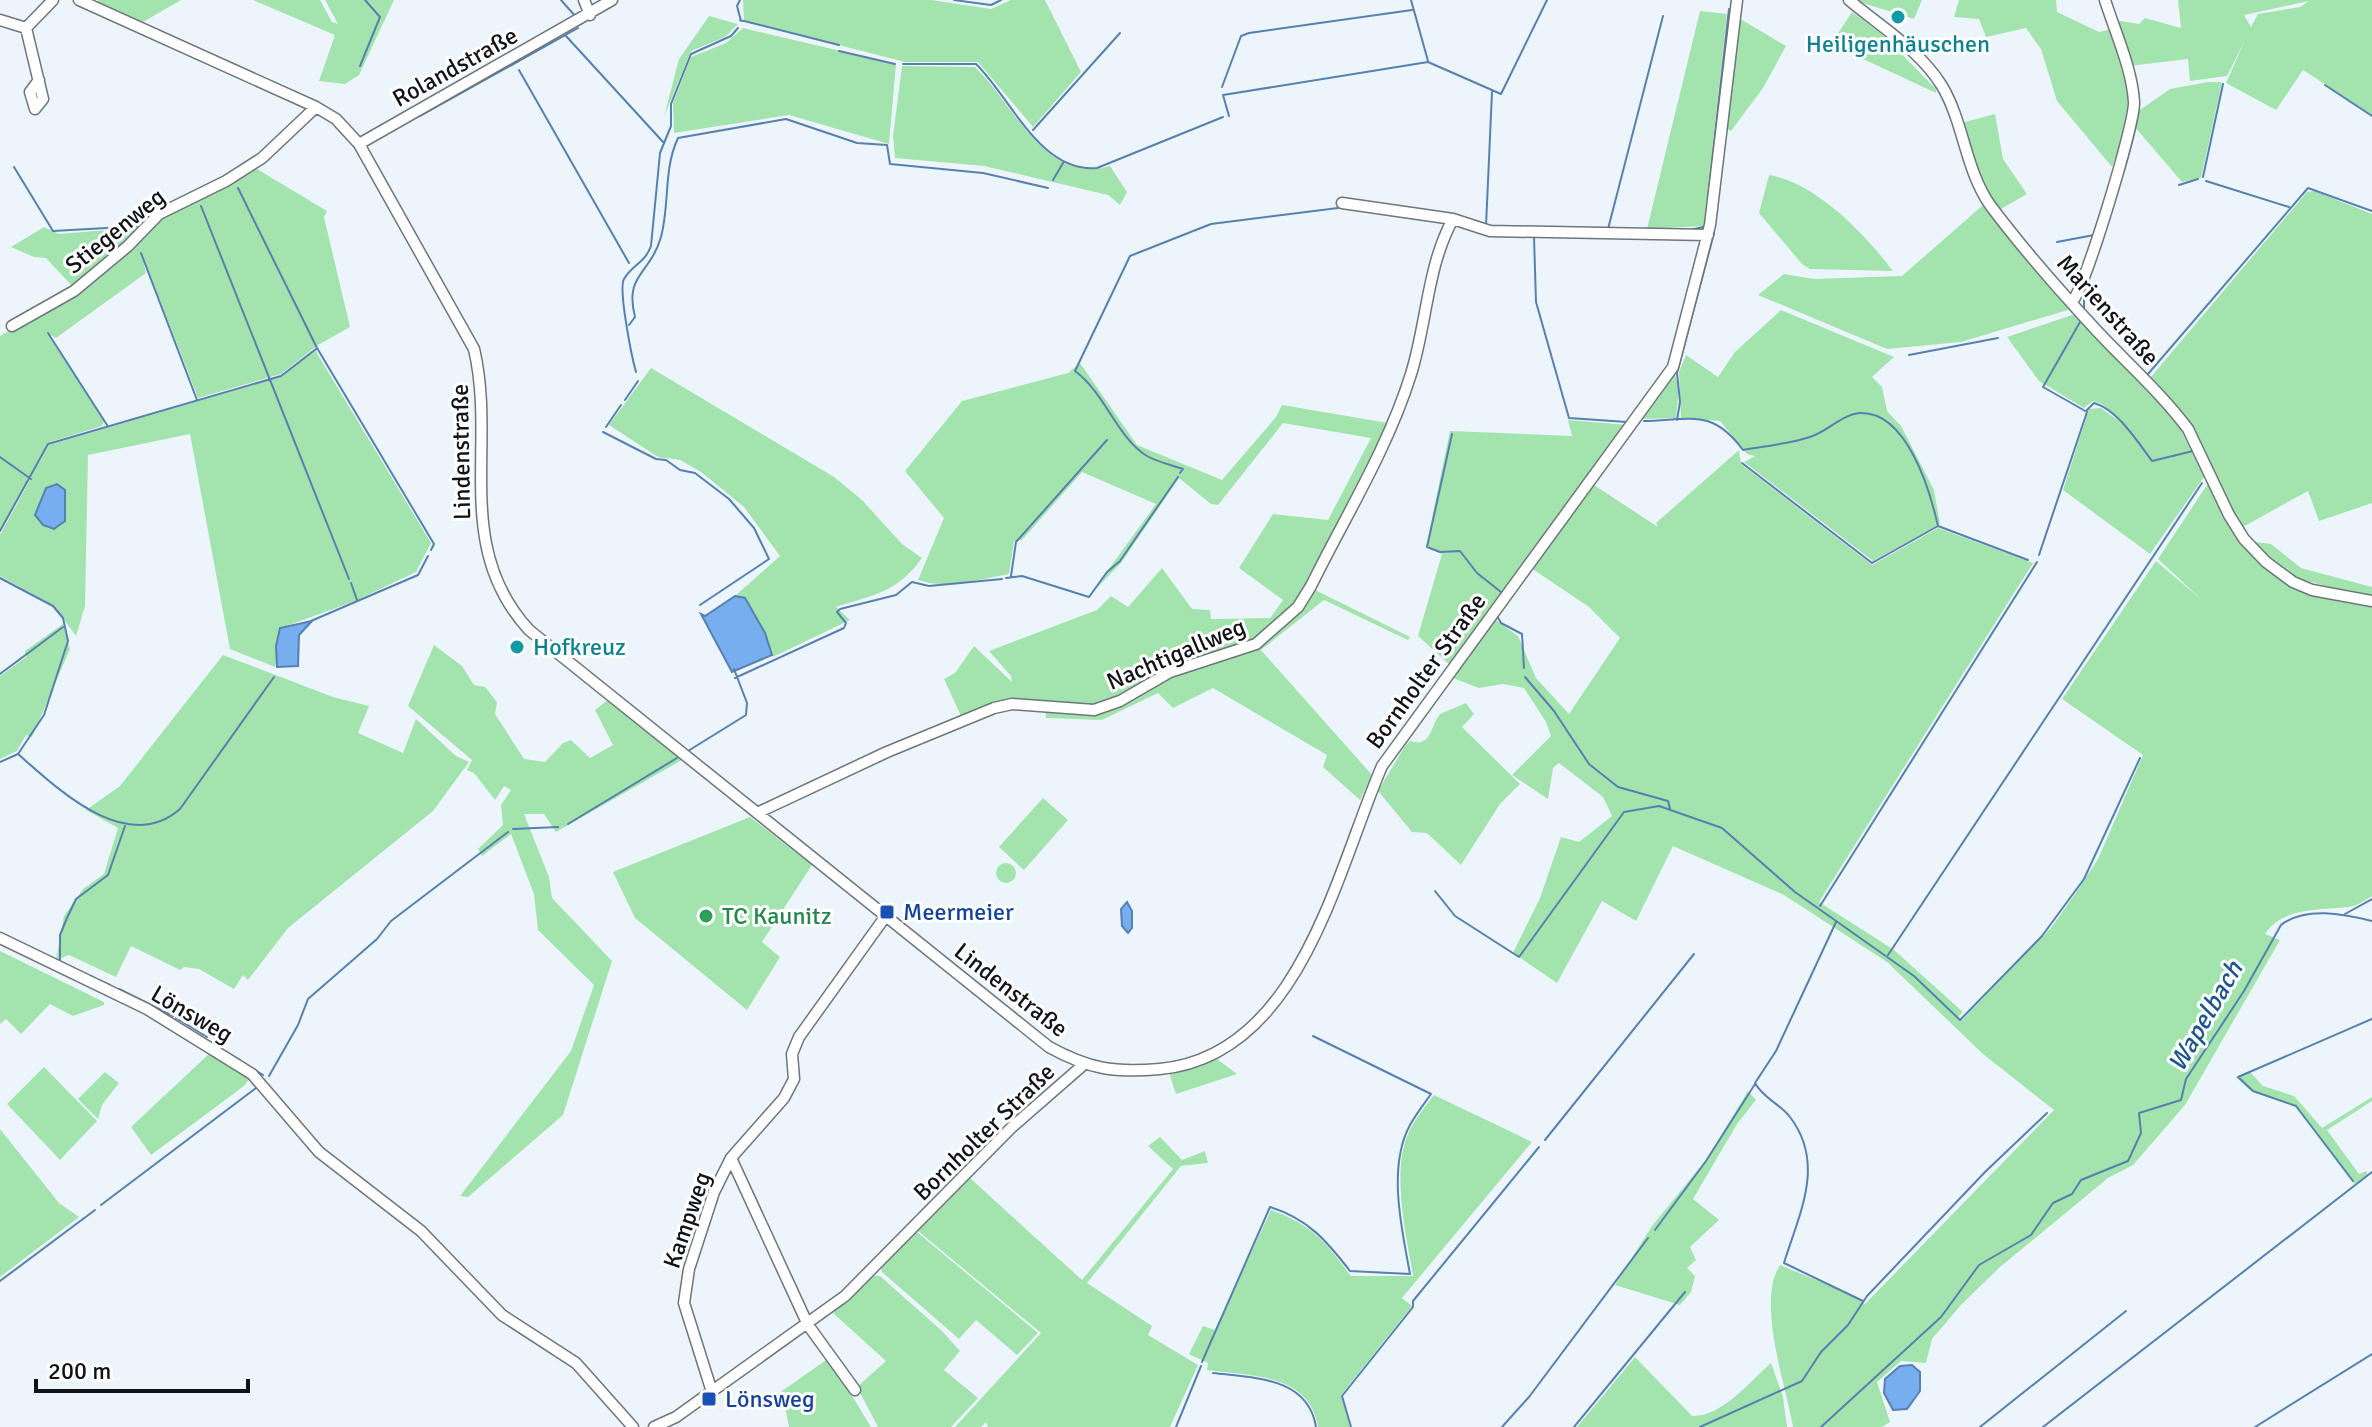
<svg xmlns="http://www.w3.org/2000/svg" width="2372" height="1427" font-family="Signika,sans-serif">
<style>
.green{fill:#a3e4ae;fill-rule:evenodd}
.water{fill:#77aeef;stroke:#5880ae;stroke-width:2}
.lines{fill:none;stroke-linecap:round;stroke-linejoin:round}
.stream{stroke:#5880ae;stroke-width:2}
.minor-casing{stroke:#6e757b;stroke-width:13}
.minor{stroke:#fff;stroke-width:10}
.culture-dot{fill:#0f9aa8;stroke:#fff;stroke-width:3}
.transit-dot{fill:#1a4fb4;stroke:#fff;stroke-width:3}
.leisure-dot{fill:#2e9e5b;stroke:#fff;stroke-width:3}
.labels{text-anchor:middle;stroke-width:6;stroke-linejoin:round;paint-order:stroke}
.culture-label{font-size:24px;fill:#0d838f;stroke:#fff}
.street-label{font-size:24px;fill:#111316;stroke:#fff}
.transit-label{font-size:24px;fill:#164399;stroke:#fff;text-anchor:start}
.leisure-label{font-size:24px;fill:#27864d;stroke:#fff;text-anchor:start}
.water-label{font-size:26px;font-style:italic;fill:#1d5590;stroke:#fff}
</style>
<rect width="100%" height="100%" fill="#edf5fc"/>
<path class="green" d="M99 0H181L143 22 94 3Z
M253 0H320L332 22 338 24 325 0H394L359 75 345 84 319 81 335 35Z
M743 0H931L991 9 1011 0H1045L1081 72 1033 127 978 62H905L744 21Z
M1853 0H1922L1914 19Z
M1959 0H2056L2057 12 2099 32 2112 29C2130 90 2136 106 2112 167L2057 101 2041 49 2026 28 1986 37 1979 19 1954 17Z
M2178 0H2372V115L2303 70 2276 110 2226 83 2245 40 2227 76 2190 81 2188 59 2129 66 2114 20 2139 24 2145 18 2181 28ZM2309 1 2300 7 2258 14 2251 27 2244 15Z
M1700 11 1727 14 1704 226 1647 229Z
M1852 12 1881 33 1936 89V93L1831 44Z
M709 16 738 24 725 37 691 51 664 117 679 59Z
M1737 17 1786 46 1763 88 1731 131 1725 128Z
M743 28 896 64 889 144 789 115 674 133 673 103 691 57 726 43Z
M902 66 975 67C1014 103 1044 186 1110 166L1127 192 1120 205 1108 195 984 166 895 158 893 136Z
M2208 82H2222L2201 178 2182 182 2134 126 2137 112 2170 89Z
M1995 114 2003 159 2027 194 1999 210 1983 186 1961 123Z
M256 165 257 169 327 211 324 217 350 327 318 345 281 374 198 398 141 251 146 273 56 338 47 333 104 421 102 426 50 442 31 478 0 456V336L87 287 145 238 143 235 158 220Z
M1769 175C1816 182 1866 235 1893 271L1810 269 1802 264 1759 213Z
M2314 191 2372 214V503L2319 521 2308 491 2239 529 2190 426 2150 378 2307 192Z
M1983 205 2071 309 1961 342 1887 349 1758 295 1784 274 1814 279 1902 276Z
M44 227 59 234 143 227 73 287 46 258 34 257 11 247Z
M1781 310 1894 357 1872 377 1882 387 1887 411 1901 426 1934 490 1940 524 1873 561 1744 462 1755 456 1747 454 1720 421 1681 418 1679 372 1686 355 1718 377 1735 352Z
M2075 314 2173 414 2204 477 2150 554 2063 490 2089 409 2101 408 2131 430 2102 404 2093 401 2084 408 2039 381 2007 337Z
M315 350 431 543 416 572 355 601 281 628 275 667 230 649 190 434 88 455 85 606 76 636 53 605 0 576V535L49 445 280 377Z
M1080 363 1137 445 1222 480 1276 417 1282 405 1388 423 1394 429 1309 587 1410 637 1408 640 1324 600 1261 650 1372 775 1360 800 1323 767 1327 755 1213 688 1173 708 1158 693 1102 720 1046 718 1045 705 1010 702 962 718 944 679 955 673 974 646 1012 682 1011 676 989 651 1097 610 1111 596 1128 607 1162 568 1192 609 1210 610 1211 619 1270 618 1283 600 1239 568 1273 514 1328 520 1371 438 1283 423 1218 505 1211 504 1179 478 1121 563 1090 595 1156 504 1082 472 1022 540 1014 541 1009 574C981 579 946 590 918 580L944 518 905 471 962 401 1068 373Z
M651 368 834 477 862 500 902 544 922 558C898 592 874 595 836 607L850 620 773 657 746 599 735 596 780 556 744 507 701 472 680 460 658 457 609 425Z
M1675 374 1679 389 1676 418 1643 419Z
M1568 420 1628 425 1450 665 1418 636 1442 554 1426 547 1450 431 1572 436Z
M1739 450 1741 464 1872 565 1938 528 2033 563 1819 902 1894 950 1963 1012 1958 1017 1962 1020 2051 928 2075 894 2098 859 2143 755 2062 699 2156 561 2203 601 2158 559 2209 482 2227 523 2242 546 2296 590 2372 605V896C2365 900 2357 906 2349 907 2321 910 2282 907 2265 934L2280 940 2185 1105 2133 1165 2108 1178 2000 1267 1961 1305 1932 1339 1926 1363 1901 1361 1877 1382 1890 1422 1882 1427H1793C1786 1385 1756 1302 1780 1265L1850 1294 1865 1304 2054 1110 1983 1054 1887 962 1784 895 1673 846 1636 921 1602 901 1557 983 1513 953 1540 898 1561 837 1579 842 1612 816 1603 797 1559 763 1553 768 1548 799 1512 775 1551 736 1546 722 1524 688 1503 684 1479 688 1450 677 1493 618 1518 636 1536 678 1569 714 1620 638 1589 607 1531 568 1594 485 1658 527 1656 523Z
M0 458 30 479 0 530Z
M2248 541 2271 544 2301 568 2372 587V599L2293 577Z
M63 624 70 649 32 737 26 735 17 751 0 759V676L26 657 25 651Z
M434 645 462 666 474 685 485 687 497 702 495 714 524 759 545 762 563 743 571 740 590 758 613 745 595 710 608 700 682 760 556 832 544 814H524L549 877 552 898 612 961 563 1115 468 1197 460 1196 571 1051 594 985 538 930 534 894 511 834 482 856 478 849 503 825 501 805 511 790 504 786 495 800 474 773 467 770 472 760 408 706Z
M223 655 333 697 369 706 358 733 403 753 416 719 456 756 469 762 433 811 288 928 248 980 243 975 234 989 199 969 184 967 180 970 131 946 116 977 69 955 56 960 64 916 83 889 104 874 118 828 86 810 120 786Z
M1466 703 1474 714 1462 727 1520 784 1500 804 1461 865 1427 833 1412 832 1378 791 1405 746 1410 741C1432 748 1430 726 1440 714Z
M1043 798 1068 820 1024 870 999 847Z
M750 817 812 865 762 942 780 957 747 1010 635 918 613 872Z
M996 873a10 10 0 1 1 20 0a10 10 0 1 1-20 0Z
M0 951 104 1002V1005L73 1016 50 1004 21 1034 6 1019 0 1024Z
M212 1051 251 1077 244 1086 151 1155 131 1127Z
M1217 1059 1237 1074 1176 1094 1169 1073Z
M44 1067 97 1121 60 1160 7 1104Z
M2249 1071 2263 1086 2294 1096 2322 1128 2372 1097V1101L2327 1130 2359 1174 2366 1171 2368 1176 2354 1184 2295 1106 2252 1092 2236 1077Z
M105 1072 119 1083 102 1105 98 1119 78 1099Z
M1748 1091 1756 1100 1737 1124 1693 1199 1719 1220 1690 1247 1696 1260 1687 1268 1695 1276 1691 1292 1680 1305 1615 1285 1652 1226 1706 1160Z
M1434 1095 1532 1142 1402 1298 1412 1306 1341 1395 1350 1427H1318C1310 1373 1250 1376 1207 1370L1208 1363 1189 1354 1203 1326 1215 1330 1271 1210C1313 1225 1325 1242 1351 1276H1413C1406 1233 1389 1165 1412 1126 1418 1115 1426 1105 1434 1095Z
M0 1129 59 1203 79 1217 0 1277Z
M1160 1137 1182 1160 1205 1151 1208 1163 1181 1166 1087 1283 1152 1326 1148 1335 1198 1365 1170 1427H988L986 1422 981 1427H955L1041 1333 918 1231 970 1178 1082 1280 1173 1169 1148 1146Z
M917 1232 1038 1333 1017 1355 976 1320 959 1339 882 1272 881 1268Z
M873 1276H880L942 1331 960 1351 944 1370 978 1398 951 1427H878L857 1387 886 1361 833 1313Z
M1635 1357 1692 1416C1722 1417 1750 1381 1771 1363L1783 1397 1787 1427H1577Z
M829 1358 871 1427H789L782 1391Z"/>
<path class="water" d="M57 484 65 490V521L54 529 43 525 35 515 46 488Z
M735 596 745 598 765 633 772 655 732 672 701 614 705 616Z
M312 621 299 635 298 666 277 667 276 646 280 628Z
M1127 902 1132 911V928L1128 933 1122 926 1121 909Z
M1912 1365 1920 1372V1391L1907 1409 1893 1410 1884 1393 1885 1379 1900 1366Z"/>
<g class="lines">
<path class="stream" d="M561 0 576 17
M740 0 737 6 741 21
M954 0 991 5 1001 0
M1411 0 1428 61
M740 20 839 45
M566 36 664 143
M839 51 895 64
M903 64H976C1011 98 1040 173 1097 168L1223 117
M360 66 380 17 365 0
M519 70 629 263
M2325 85 2372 116
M1222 87 1241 36 1249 33 1412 10
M420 116 578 28
M1229 116 1223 95 1428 62 1501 94 1547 0
M1033 130 1120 33
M14 167 53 231 142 226
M1966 167 1986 207
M2203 177 2223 84
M1053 180 1063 163
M2206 181 2289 207
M2179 185 2198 179
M238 188 317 348 434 544 431 550
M1708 198 1729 9
M201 206 349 579
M1486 226 1492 92
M1608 229 1663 16
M1690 230 1703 227
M1534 237 1536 302 1569 418 1627 422
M2057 242 2094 235
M141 253 197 400
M2084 308V290
M629 325 635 317C624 274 650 275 661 237 670 204 663 170 678 138L786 119 857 143 887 145 890 164 983 173 1048 188
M48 333 107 425
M1909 355 1998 338
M636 372C632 358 618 289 624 279 632 265 645 263 651 246L660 153 671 126V104L691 54 731 36 738 28
M2148 374 2308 188 2372 211
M625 400 638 381
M2087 410 2094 403C2118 410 2137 441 2152 461L2193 451
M1677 420 1680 402 1677 373 1714 233
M1644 421C1691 420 1712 408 1743 450 1765 446 1789 444 1810 437 1827 432 1841 415 1859 413 1907 410 1930 491 1938 526
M606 427 621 405
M603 432 656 459 666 460 680 470 695 473 729 499 754 528 769 559 700 605
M1452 434 1427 547 1440 552 1460 551 1477 573 1501 592
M0 457 31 479
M1742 463 1872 563 1938 526 2028 560
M1180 473 1183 469C1172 465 1157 462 1147 456 1118 439 1105 393 1075 371L1130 256 1211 224 1338 208
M0 531 48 444 281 376 316 349
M2039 555 2087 412 2043 387 2080 322
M1011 576 1016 542 1107 440
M0 578 53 606 63 618 68 641 44 715 18 754 0 762
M1006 578 1022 576 1089 597 1107 572 1120 561 1178 477
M351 583 357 600
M1497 616 1501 623 1522 634 1524 668
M311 621 418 575 428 556
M0 674 63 627
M1525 677 1554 711 1589 764 1618 787 1668 801 1670 809
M735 678 844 628 846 623 837 612 840 609 896 595 912 582 929 586 1002 579
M688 751 746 715 747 703 734 669
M18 754C57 788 126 856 180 809L274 677
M568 824 677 758
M513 829 558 827
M1435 891 1455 916 1519 957 1624 812 1659 806 1722 828 1795 892 1914 976 1960 1020 2042 936 2084 879 2140 758
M1820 906 2037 562
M2345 914 2372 899
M1836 922 1776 1051 1755 1083C1763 1098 1780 1104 1790 1117 1826 1164 1799 1214 1784 1263L1863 1301
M1888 955 2202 483
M60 961V935L67 918 76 899 108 875 125 826
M94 978 110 985
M119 989 173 1016
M176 1018 207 1037
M214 1039 218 1047 240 1060
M255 1070 263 1075
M269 1076 298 1025 308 999 377 939 391 921 508 832
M1545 1140 1694 954
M2353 1181 2296 1106 2253 1091 2238 1077 2372 1019
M101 1205 256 1088
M1655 1230 1706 1161 1755 1084
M0 1281 95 1210
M1202 1362 1270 1207C1308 1219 1326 1240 1350 1271L1410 1274C1402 1230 1387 1167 1410 1125 1416 1114 1424 1104 1431 1094L1313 1036
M1213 1373C1254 1378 1308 1377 1316 1427
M1176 1427 1201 1366
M1351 1427 1342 1396 1413 1307V1301L1539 1147
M1502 1427 1529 1397 1648 1238
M1574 1427 1685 1292
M1700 1427 1802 1381 1821 1352 1848 1325 1867 1296 1985 1172 2047 1113
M1821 1427 1941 1317 1979 1265 2031 1235 2053 1203 2072 1194 2081 1180 2128 1161 2141 1133 2139 1113 2181 1100 2186 1079 2244 991 2281 925C2305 906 2344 914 2372 921
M1980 1427 2126 1311
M2043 1427 2372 1172
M2255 1427 2372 1354"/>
<g class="minor-casing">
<path id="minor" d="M79 0 316 107 336 119 359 144 474 349C497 446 452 546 529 630L1049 1047C1089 1069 1114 1073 1160 1069 1300 1056 1336 872 1382 766L1673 367 1710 225 1737 0
M584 0 590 15
M1849 0C1881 27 1920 50 1942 86 1964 123 1965 169 1990 205 2022 248 2060 291 2097 331 2127 363 2161 393 2188 429L2229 515 2244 539 2266 562 2293 582 2312 590 2372 601
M0 20 26 28 53 0
M26 28 43 99 35 109
M35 109 30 92 39 80
M359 144 612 0
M1342 203 1453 219 1490 231 1708 235
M2072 302C2085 288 2135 124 2134 102 2132 68 2115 32 2105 0
M12 326 74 291 128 246 159 214 226 181 262 158 316 107
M757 813 887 752 994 708 1012 704 1094 710 1120 701 1170 672 1256 644 1298 607 1311 586C1345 517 1388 448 1411 374 1427 323 1427 266 1453 219
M0 938 147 1009 252 1074 319 1152 421 1231 502 1315 576 1363 633 1427
M731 1158 808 1325 855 1390
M712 1392 684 1303 689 1269 714 1192 731 1158 784 1098 794 1079 792 1054 799 1037 885 917
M654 1427 676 1417 845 1296 1012 1127 1082 1066"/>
</g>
<use href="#minor" class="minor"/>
</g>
<g class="culture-dot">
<circle cx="1898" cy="17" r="8"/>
<circle cx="517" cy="647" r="8"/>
</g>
<g class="transit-dot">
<rect x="879" y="904" width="16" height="16" rx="4"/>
<rect x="701" y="1391" width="16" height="16" rx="4"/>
</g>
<circle class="leisure-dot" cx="706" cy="916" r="8"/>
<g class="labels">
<g class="culture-label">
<text x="1898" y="52">Heiligenhäuschen</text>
<text x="533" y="655" text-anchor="start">Hofkreuz</text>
</g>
<g class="street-label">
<text transform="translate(455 67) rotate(-29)" y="8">Rolandstraße</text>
<text transform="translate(115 231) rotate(-39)" y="8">Stiegenweg</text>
<text transform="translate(2108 310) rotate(48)" y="8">Marienstraße</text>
<text transform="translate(461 452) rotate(-91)" y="8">Lindenstraße</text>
<text transform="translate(1176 654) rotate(-23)" y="8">Nachtigallweg</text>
<text transform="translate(1426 671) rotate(-54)" y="8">Bornholter Straße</text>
<text transform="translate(1011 990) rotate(38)" y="8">Lindenstraße</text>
<text transform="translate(192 1014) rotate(30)" y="8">Lönsweg</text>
<text transform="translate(984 1132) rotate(-44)" y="8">Bornholter Straße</text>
<text transform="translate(687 1220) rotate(-71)" y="8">Kampweg</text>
</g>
<g class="transit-label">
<text x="903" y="920">Meermeier</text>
<text x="725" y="1407">Lönsweg</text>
</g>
<g class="leisure-label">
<text x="722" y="924">TC Kaunitz</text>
</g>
<g class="water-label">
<text transform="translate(2205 1016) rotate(-60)" y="9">Wapelbach</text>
</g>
</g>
<path d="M36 1379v12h212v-12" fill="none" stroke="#111316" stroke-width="4"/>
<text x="48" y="1379" font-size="24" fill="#111316" stroke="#ffffff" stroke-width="6" paint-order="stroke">200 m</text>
</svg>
